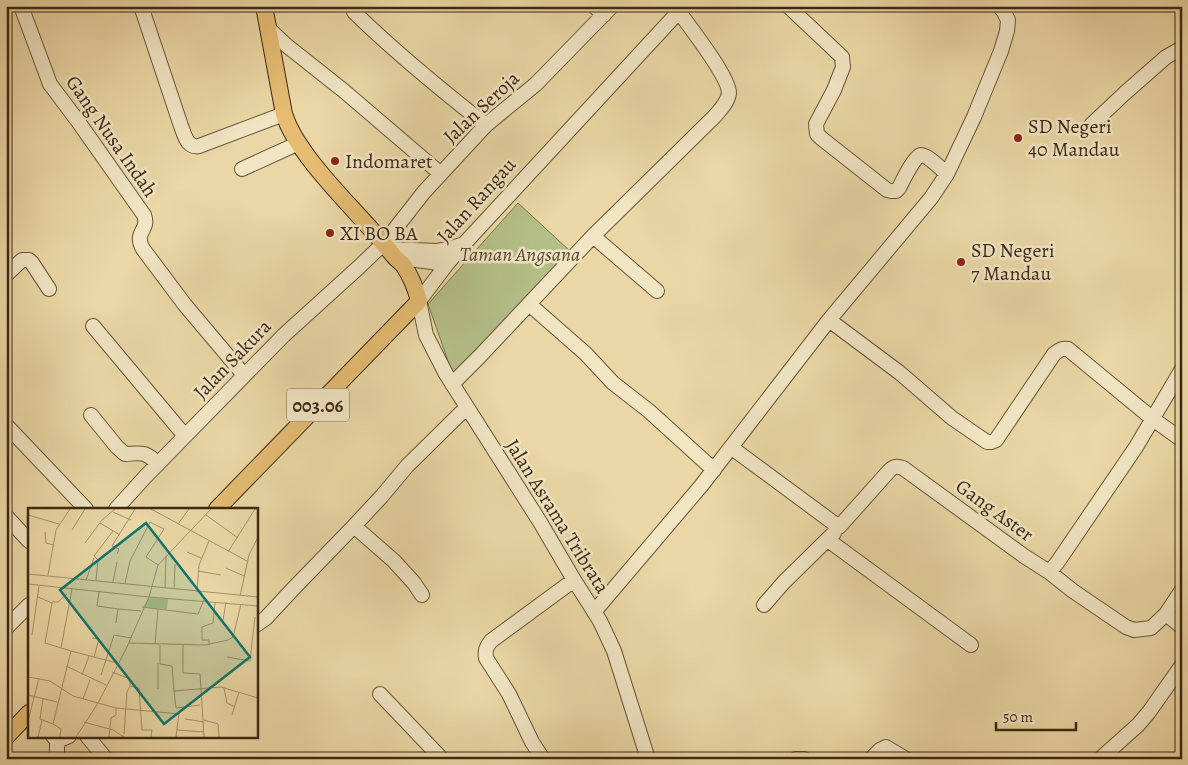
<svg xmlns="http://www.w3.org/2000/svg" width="1188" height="765" font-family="Alegreya,serif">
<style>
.green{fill:#b4bf88;stroke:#78744e}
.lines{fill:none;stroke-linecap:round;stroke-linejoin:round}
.minor-casing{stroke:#685438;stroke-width:16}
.major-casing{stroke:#3d2814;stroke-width:18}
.minor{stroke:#f1e5c4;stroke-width:14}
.major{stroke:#e5bc72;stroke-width:16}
.poi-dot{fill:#8f2418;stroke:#f1e5c4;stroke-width:2}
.labels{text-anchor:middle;stroke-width:5;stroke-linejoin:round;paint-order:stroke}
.shield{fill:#f1e5c4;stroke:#736149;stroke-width:1}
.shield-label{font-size:19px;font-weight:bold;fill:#3d2814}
.street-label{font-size:20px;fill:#3d2814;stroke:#f1e5c4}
.poi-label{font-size:20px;fill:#3d2814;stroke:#f1e5c4;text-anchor:start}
.park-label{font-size:20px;font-style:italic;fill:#55462b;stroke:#f1e5c4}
.inset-road{fill:none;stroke:#a5916b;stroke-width:1}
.view{fill:#0f766e;fill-opacity:0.15;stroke:#0f766e;stroke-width:2.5}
.inset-edge{fill:none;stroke:#3d2814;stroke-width:2.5}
</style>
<rect width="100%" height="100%" fill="#ead7a5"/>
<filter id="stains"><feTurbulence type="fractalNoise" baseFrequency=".004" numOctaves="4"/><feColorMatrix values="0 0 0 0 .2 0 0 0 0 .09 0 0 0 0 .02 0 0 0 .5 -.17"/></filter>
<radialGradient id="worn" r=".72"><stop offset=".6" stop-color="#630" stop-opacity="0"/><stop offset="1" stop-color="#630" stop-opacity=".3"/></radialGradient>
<path class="green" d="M518 203 570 251 453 375 428 304Z"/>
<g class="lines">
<g class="minor-casing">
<path id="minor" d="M21 6 50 84 77 120 144 215C150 231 133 231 143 249L185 305 244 375
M141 6 181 126C185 136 187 148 199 146L284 114
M594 6 604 15
M788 6 842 57 843 67 834 90 816 124 817 134 821 138 887 190 891 191H896L899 188C902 182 915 155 921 155 928 155 942 170 947 174
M354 12C396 53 440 89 486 125
M267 27 286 45 344 91 441 174
M1091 125 1125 93 1166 57 1182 48
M242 169 299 143
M593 236 657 291
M388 249 437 251 449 249 464 244
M401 258 447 264
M6 275 22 260H29L32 263 49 289
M529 304 586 354 613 383 649 411 714 470
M829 320 900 373 952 418 987 442H991L996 440 1054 354C1059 350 1062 348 1068 349L1153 419 1182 440
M93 326 185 436
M452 384 480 356 593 236 715 116C720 110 728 102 729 93 729 77 690 27 679 12
M91 415 117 447 125 454C142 453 145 451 158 464
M6 425 86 509
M732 448 839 527 889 471C894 466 897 466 903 468L1024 556 1049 572 1057 563 1136 447 1182 369
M116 509 145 477 284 335 359 267 384 243 424 192 486 125 536 84 612 6
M6 516 29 541
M828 540 971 645
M1049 572 1073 591 1126 627 1134 630 1151 628 1166 614 1182 590
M422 595 414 583 394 561 354 526 382 496 407 466 467 407
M764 605 784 582 834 533
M594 612 701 486 829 320 931 198 947 174 974 117 1001 51 1007 31 1008 20 1004 12 999 6
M1166 614 1182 627
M256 625 266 618 292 590 354 526
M6 628 29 605
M380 694 441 758
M53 736 57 741 69 736
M87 736 106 759
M57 741V759
M543 759 532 742 509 694 486 658C485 651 486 647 491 641L574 580
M648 759 614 651 600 621 574 580 540 522 446 374 426 335 419 301 447 264 464 244 684 6
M796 759H804
M871 759 880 750 886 747 906 759
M1100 759 1138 725 1149 712 1182 665"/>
</g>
<g class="major-casing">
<path id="major" d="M217 509 419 301C416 289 411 277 404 266 401 262 396 259 393 255 366 221 334 192 308 157 298 143 289 130 284 114L264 6
M6 737 29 713"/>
</g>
<use href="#minor" class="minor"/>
<use href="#major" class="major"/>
</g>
<g class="poi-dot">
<circle cx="1018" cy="138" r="5"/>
<circle cx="335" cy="161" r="5"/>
<circle cx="330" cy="233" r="5"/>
<circle cx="961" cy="262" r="5"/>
</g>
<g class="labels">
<rect class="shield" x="287" y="388.5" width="62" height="33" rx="4"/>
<g class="shield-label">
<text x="318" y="412">003.06</text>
</g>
<g class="street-label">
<text transform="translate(481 107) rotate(-43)" y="7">Jalan Seroja</text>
<text transform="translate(112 136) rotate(55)" y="7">Gang Nusa Indah</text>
<text transform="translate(476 200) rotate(-48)" y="7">Jalan Rangau</text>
<text transform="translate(232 359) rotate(-46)" y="7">Jalan Sakura</text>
<text transform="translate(995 510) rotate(36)" y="7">Gang Aster</text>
<text transform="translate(558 516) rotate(58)" y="7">Jalan Asrama Tribrata</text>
</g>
<g class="poi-label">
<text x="1028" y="133">SD Negeri<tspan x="1028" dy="23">40 Mandau</tspan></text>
<text x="345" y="168">Indomaret</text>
<text x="340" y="240">XI BO BA</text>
<text x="971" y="257">SD Negeri<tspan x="971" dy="23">7 Mandau</tspan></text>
</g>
<g class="park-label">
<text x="520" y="261">Taman Angsana</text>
</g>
</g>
<g transform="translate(28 508)">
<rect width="230" height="230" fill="#ead7a5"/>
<path d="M121 90 140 91 139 101 115 99Z" fill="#b4bf88"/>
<path class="inset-road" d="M123 1 219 53M85 4 103 12M0 7 31 16M178 7 210 30M72 15 92 27M150 16 161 1M44 22 57 1M17 24 18 35 26 37M57 35 74 12 87 1M159 44 173 50M200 44 227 1M89 46 91 41 84 38 107 1M198 60 216 68M170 63 193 67M0 66 230 89M20 67 28 22 42 1M58 72 66 50M68 72 70 52 66 48 85 23M85 74 89 54M97 75 102 53 122 14 136 21 118 49 130 57M0 76 121 89 130 57 183 1M137 80 138 48M146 81 147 56M71 84 69 98 90 101M169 84 171 57 181 33M212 88 221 47 230 29M10 89 24 95 17 135 43 143M24 94H30L39 86M114 99 170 106 176 92M195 112 198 94M88 115 90 101 113 103M4 127 11 78M64 130 71 131 66 149M101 135 177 137 200 132 205 129 213 96M127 136 130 101M155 136V165L172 166 176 229M132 137V156L144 158 146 183 193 179 230 190M181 137V132H174V119L185 115 187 94M33 140 44 81M199 149 222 153 227 109M130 155V181M38 158 78 177M84 164 102 171V178L111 180 114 222H124L123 229M54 167 61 148M73 167 86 127 103 130M0 169 22 173 45 188 88 200 151 206M196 180 199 195 207 199M146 183 148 200 172 197M0 187 29 194M15 191 12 211 25 216 43 143 89 155M55 191 62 172M204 207 211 184M157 211 176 214M176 212 190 216 191 229M0 213 11 170M56 214 85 222 96 229M25 216 33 221 32 229M149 222 176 224M96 226 99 184 102 178M10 229 14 212M48 229 70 195 98 141 121 89 230 98M81 229 83 210 88 207V200M148 229 151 205"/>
<path class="view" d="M118 15 222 149 136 216 32 82Z"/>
<rect width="230" height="230" class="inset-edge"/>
</g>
<rect width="1188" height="765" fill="none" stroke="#ead7a5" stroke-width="25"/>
<rect x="8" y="8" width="1173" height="750" fill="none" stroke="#3d2814" stroke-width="2.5"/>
<rect x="12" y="12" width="1163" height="740" fill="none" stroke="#3d2814"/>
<path d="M996 722v8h80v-8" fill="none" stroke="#3d2814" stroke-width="2.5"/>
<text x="1003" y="722" font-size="15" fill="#3d2814" stroke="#f1e5c4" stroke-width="4" paint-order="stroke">50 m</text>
<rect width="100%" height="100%" filter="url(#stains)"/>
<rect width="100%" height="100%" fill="url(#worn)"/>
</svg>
